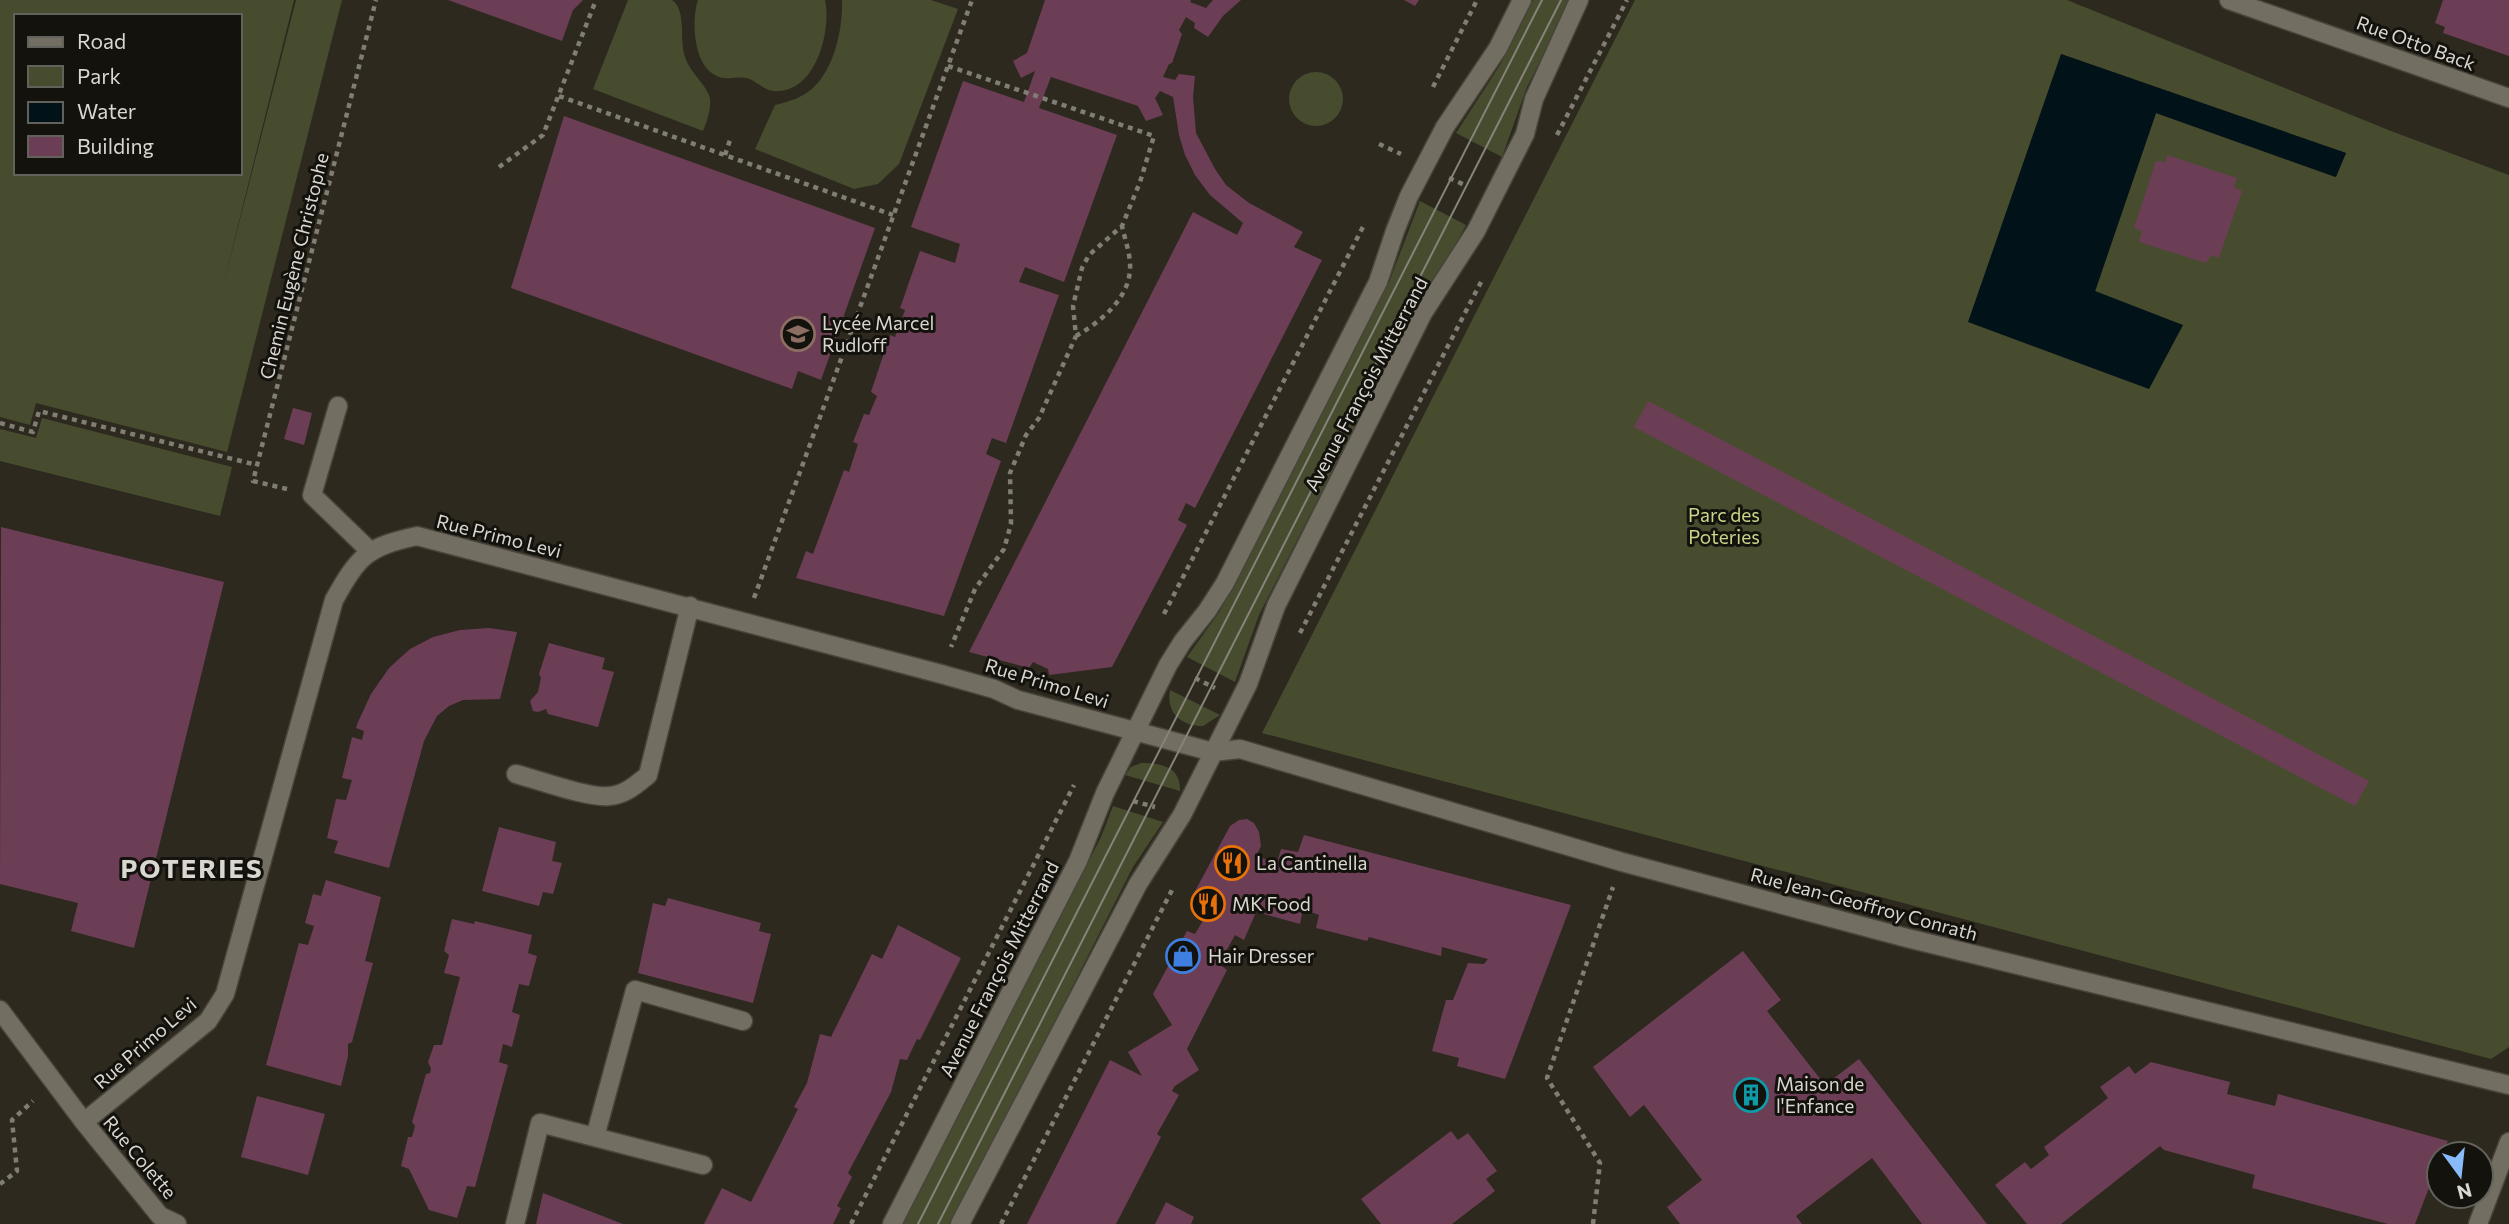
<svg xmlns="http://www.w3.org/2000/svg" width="2509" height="1224" font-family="Commissioner,sans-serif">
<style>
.green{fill:#474c2f;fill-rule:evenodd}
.water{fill:#011318}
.building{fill:#6c3e55}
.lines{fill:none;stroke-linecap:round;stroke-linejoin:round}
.minor-casing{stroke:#48443b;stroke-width:21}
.path{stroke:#807d74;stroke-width:4.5;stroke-dasharray:5 5;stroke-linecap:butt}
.minor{stroke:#726e61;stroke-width:18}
.tram{stroke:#86837a;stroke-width:2}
.labels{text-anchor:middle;stroke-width:6;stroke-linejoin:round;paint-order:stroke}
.street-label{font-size:19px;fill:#dad7d0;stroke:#14120d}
.poi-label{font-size:19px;fill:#dad7d0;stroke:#14120d;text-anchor:start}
.park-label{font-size:19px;fill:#c9d588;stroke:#14120d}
.district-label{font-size:26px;font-weight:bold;letter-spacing:2px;fill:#dad7d0;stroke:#14120d}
</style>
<rect width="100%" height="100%" fill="#2d291e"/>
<path class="green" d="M0 0H294L222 290 296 0H342L227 452 36 403 30 425 0 417ZM16 16H240V173H16Z
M628 0H672C687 11 679 39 685 57 690 73 708 86 710 99 711 110 707 121 703 131L593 89Z
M698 0H825C832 31 815 95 774 91 763 90 756 80 746 78 737 76 727 80 719 77 693 68 691 21 698 0Z
M842 0H931L958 9 899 164 878 184 854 189 755 149 775 105C789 102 804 97 814 87 835 67 843 27 842 0Z
M1533 0H1571L1527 87 1502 157 1456 133 1500 65Z
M1635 0H2067L2391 131 2509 175V1047L2491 1059 1262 733ZM2061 54 2346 153 2335 177 2156 113 2095 292Z
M1289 99a27 27 0 1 1 54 0a27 27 0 1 1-54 0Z
M1420 201 1466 225 1453 250 1421 297 1259 615 1235 682 1187 657 1220 611 1389 282Z
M42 418 232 467 220 516 0 461V429L36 438Z
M1170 690 1220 715 1203 726C1181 726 1166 713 1170 690Z
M1141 763C1162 763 1181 767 1180 791L1125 775 1131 767Z
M1113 806 1163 822 1133 867 952 1224H903L1101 837Z"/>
<path class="water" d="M2061 54 2346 153 2336 177 2156 113 2095 291 2183 325 2149 389 1968 322Z"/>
<path class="building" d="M448 0H583L573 10 562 41Z
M1045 0H1191L1190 2 1206 8 1213 0H1241L1223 16 1208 37 1194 28 1195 23 1186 17 1179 30 1182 34 1172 63 1169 64 1163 77 1175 80 1179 74 1195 76 1193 97 1196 133 1215 169 1226 185 1249 203 1303 232 1294 247 1322 260 1195 508 1186 503 1178 520 1187 525 1112 667 1049 675 1048 669 1033 662 1029 668 969 652 1193 212 1237 235 1243 223 1210 195 1195 175 1185 155 1179 135 1173 97 1160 91 1155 98 1163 115 1146 121 1138 106 1051 77 1039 108 1117 135 1064 282 1025 267 1019 282 1059 295 1006 443 992 438 986 454 1001 461 944 616 796 578 806 551 813 554 844 470 849 472 858 444 853 442 864 414 869 415 877 396 871 392 890 335 895 337 905 310 900 308 920 251 955 263 960 244 911 227 963 81 1024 102 1035 71 1021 78 1013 61 1027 53Z
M1404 0H1419L1415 6Z
M2443 0H2509V56L2443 33 2445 27 2435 23Z
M564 116 875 228 821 380 798 371 792 389 511 288Z
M2167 155 2237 178 2234 187 2242 191 2219 258 2211 255 2206 263 2139 242 2142 231 2134 228 2156 161 2166 162Z
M1648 401 2369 781 2355 806 1634 427Z
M293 408 312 413 304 445 284 439Z
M1 527 224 582 134 948 71 931 78 903 0 884Z
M489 628 517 632 500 699 463 700 449 706 437 716 424 741 389 868 334 853 338 841 327 838 336 799 346 800 352 780 342 778 352 737 362 740 364 731 356 728 358 722 371 694 389 668 410 649 433 637 460 630Z
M549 643 605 658 602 669 614 672 598 727 548 714 546 709 538 712 533 711 530 701 538 692 541 678 539 674Z
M1247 819 1254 823 1259 832 1261 846 1256 856 1277 863 1281 849 1298 852 1304 835 1571 905 1505 1079 1457 1066 1459 1058 1432 1051 1446 1000H1453L1468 963 1484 964 1488 959 1442 947 1441 956 1369 937 1367 941 1316 928 1319 915 1303 909 1300 924 1256 912 1244 940 1235 935 1219 964 1227 970 1187 1049 1199 1070 1175 1086 1172 1091 1179 1095 1157 1134 1161 1137 1116 1224H1027L1110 1060 1142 1076 1128 1052 1172 1025 1153 994 1187 931 1195 934 1204 919 1195 914 1202 900 1193 895 1230 826 1239 820Z
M499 827 556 842 552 861 562 863 553 894 543 892 539 906 482 891Z
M326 880 381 897 365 961 373 963 352 1042 348 1044V1056L341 1086 266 1065 299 943 308 945 314 926 305 923 313 894 321 896Z
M668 898 761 923 759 931 771 934 753 1003 638 973 653 903 665 906Z
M452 919 474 924 475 921 532 935 528 953 537 956 529 986 519 984 512 1012 520 1015 512 1047 503 1044 499 1062 508 1065 475 1187 467 1186 457 1218 429 1210 409 1169 401 1166 408 1137H412L415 1126 412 1122 426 1074 430 1073 431 1069 428 1062 434 1045H442L460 977 444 973 449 955 444 951Z
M898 925 961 958 920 1040 917 1039 907 1060 900 1059 891 1092 848 1173 852 1177 837 1206 841 1208 833 1224H704L722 1188 751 1202 798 1109 794 1107 807 1083 820 1034 831 1037 872 954 882 959Z
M1743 951 1781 1000 1767 1011 1825 1085 1859 1059 1987 1224H1922L1872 1158 1796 1216 1802 1224H1680L1667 1207 1702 1180 1644 1105 1630 1117 1593 1067Z
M2151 1062 2230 1082 2227 1094 2275 1106 2278 1094 2448 1141 2442 1154H2439V1162L2415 1224H2388L2252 1188 2255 1175 2164 1150 2160 1146 2061 1224H2027L1995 1185 2025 1162 2031 1169 2049 1155 2044 1147 2108 1098 2100 1087 2129 1066 2135 1074Z
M257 1096 325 1114 308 1175 241 1157Z
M1451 1131 1458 1140 1468 1133 1497 1171 1486 1179 1495 1191 1452 1224H1381L1361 1199Z
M543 1193 623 1224H536Z
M1166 1202 1194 1217 1191 1224H1155Z"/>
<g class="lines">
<g class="minor-casing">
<path id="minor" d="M2229 0 2509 98
M338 406 312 495 370 551
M516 774C539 780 587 798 609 796 625 795 637 784 648 775L690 606
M0 1010 84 1122 160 1216 177 1224
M84 1122 208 1021 225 994 334 600C359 556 366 547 417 536L941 674 994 689 1018 700 1213 752 1240 749 1622 862 1907 938 2509 1085
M595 1137 635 990 743 1021
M515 1224 540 1123 703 1165
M892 1224 1078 861 1105 793 1168 665 1183 641 1207 611 1225 583 1378 282 1395 231 1409 196 1445 127 1498 48 1522 0
M960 1224 1138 884 1182 815 1248 684 1276 606 1423 313 1476 231 1525 134 1534 99 1579 0
M2478 1224 2509 1142"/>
</g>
<path class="path" d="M948 66 1154 136 1140 182 1122 226 1089 255 1082 268 1073 306 1076 336 1039 418 1026 435 1010 473 1011 524 1004 549 975 589 951 647
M1433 87 1477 0
M559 96 893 215
M1557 135 1627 0
M1379 144 1401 154
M725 155 730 140
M499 167 543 135 596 0
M1449 178 1467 186
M1076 336C1100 322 1128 300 1130 270 1131 255 1125 240 1122 226
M0 423 33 432 39 411 257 465
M287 489 253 481 376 0
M754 598 972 0
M1164 614 1365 223
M1300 633 1482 280
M1195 678 1215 688
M1133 801 1155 807
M0 1184 17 1171 12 1120 33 1101
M851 1224 1074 785
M1001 1224 1173 888
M1593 1224 1600 1163 1547 1078 1613 887"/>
<use href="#minor" class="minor"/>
<path class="tram" d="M918 1224 1542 0
M938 1224 1561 0"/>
</g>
<defs>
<g id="school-ring" transform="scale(1.75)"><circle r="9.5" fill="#14120d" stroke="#8d6e63" stroke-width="1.5"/><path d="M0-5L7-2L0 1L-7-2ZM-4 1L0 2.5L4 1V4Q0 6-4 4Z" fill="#8d6e63"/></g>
<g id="restaurant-ring" transform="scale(1.75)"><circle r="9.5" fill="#14120d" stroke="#e8710a" stroke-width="1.5"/><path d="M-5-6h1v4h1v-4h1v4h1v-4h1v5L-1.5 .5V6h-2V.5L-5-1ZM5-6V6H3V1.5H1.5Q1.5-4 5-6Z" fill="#e8710a"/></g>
<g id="shop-ring" transform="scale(1.75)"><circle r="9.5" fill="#14120d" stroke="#3f7fe0" stroke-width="1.5"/><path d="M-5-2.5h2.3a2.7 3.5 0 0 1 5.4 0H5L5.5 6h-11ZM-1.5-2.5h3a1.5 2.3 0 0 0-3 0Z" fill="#3f7fe0"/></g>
<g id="building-ring" transform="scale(1.75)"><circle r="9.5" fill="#14120d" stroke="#0f9aa8" stroke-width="1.5"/><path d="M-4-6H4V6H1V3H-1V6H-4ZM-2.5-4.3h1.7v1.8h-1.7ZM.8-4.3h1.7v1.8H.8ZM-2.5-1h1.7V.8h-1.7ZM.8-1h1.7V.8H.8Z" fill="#0f9aa8"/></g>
</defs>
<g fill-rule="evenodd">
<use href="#school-ring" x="798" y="334"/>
<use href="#restaurant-ring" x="1232" y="863"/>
<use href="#restaurant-ring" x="1208" y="904"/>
<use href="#shop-ring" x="1183" y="956"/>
<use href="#building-ring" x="1751" y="1095"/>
</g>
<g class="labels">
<g class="street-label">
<text transform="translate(2416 43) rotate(20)" y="7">Rue Otto Back</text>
<text transform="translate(294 266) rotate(-76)" y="7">Chemin Eugène Christophe</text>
<text transform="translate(1366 384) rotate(-62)" y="7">Avenue François Mitterrand</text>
<text transform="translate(499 536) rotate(14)" y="7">Rue Primo Levi</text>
<text transform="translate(1047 683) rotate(17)" y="7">Rue Primo Levi</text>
<text transform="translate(1864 904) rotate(15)" y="7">Rue Jean-Geoffroy Conrath</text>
<text transform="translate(999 969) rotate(-63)" y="7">Avenue François Mitterrand</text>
<text transform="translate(145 1043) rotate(-41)" y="7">Rue Primo Levi</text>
<text transform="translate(140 1157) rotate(50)" y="7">Rue Colette</text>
</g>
<g class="poi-label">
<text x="822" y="330">Lycée Marcel<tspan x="822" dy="22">Rudloff</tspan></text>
<text x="1256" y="870">La Cantinella</text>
<text x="1232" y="911">MK Food</text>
<text x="1208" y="963">Hair Dresser</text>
<text x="1776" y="1091">Maison de<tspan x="1776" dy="22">l'Enfance</tspan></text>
</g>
<g class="park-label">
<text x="1724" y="522">Parc des<tspan x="1724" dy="22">Poteries</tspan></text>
</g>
<g class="district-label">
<text x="192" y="878">POTERIES</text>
</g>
</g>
<rect x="14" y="14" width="228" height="161" fill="#14120d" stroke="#63615b" stroke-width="2"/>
<rect x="28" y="37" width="35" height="10" fill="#726e61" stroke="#63615b" stroke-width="2"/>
<text x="77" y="49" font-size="21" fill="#dad7d0">Road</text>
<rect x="28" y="66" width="35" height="21" fill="#474c2f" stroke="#63615b" stroke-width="2"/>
<text x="77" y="84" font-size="21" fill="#dad7d0">Park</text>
<rect x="28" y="102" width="35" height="21" fill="#011318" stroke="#63615b" stroke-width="2"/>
<text x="77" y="119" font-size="21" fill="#dad7d0">Water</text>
<rect x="28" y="136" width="35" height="21" fill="#6c3e55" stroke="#63615b" stroke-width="2"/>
<text x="77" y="154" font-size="21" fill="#dad7d0">Building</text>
<g transform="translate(2460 1175) rotate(165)"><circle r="33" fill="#14120d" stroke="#63615b" stroke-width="2"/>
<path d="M0-5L12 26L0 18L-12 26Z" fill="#87bbfb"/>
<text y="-10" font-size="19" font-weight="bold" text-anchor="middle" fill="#dad7d0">N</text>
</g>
</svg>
